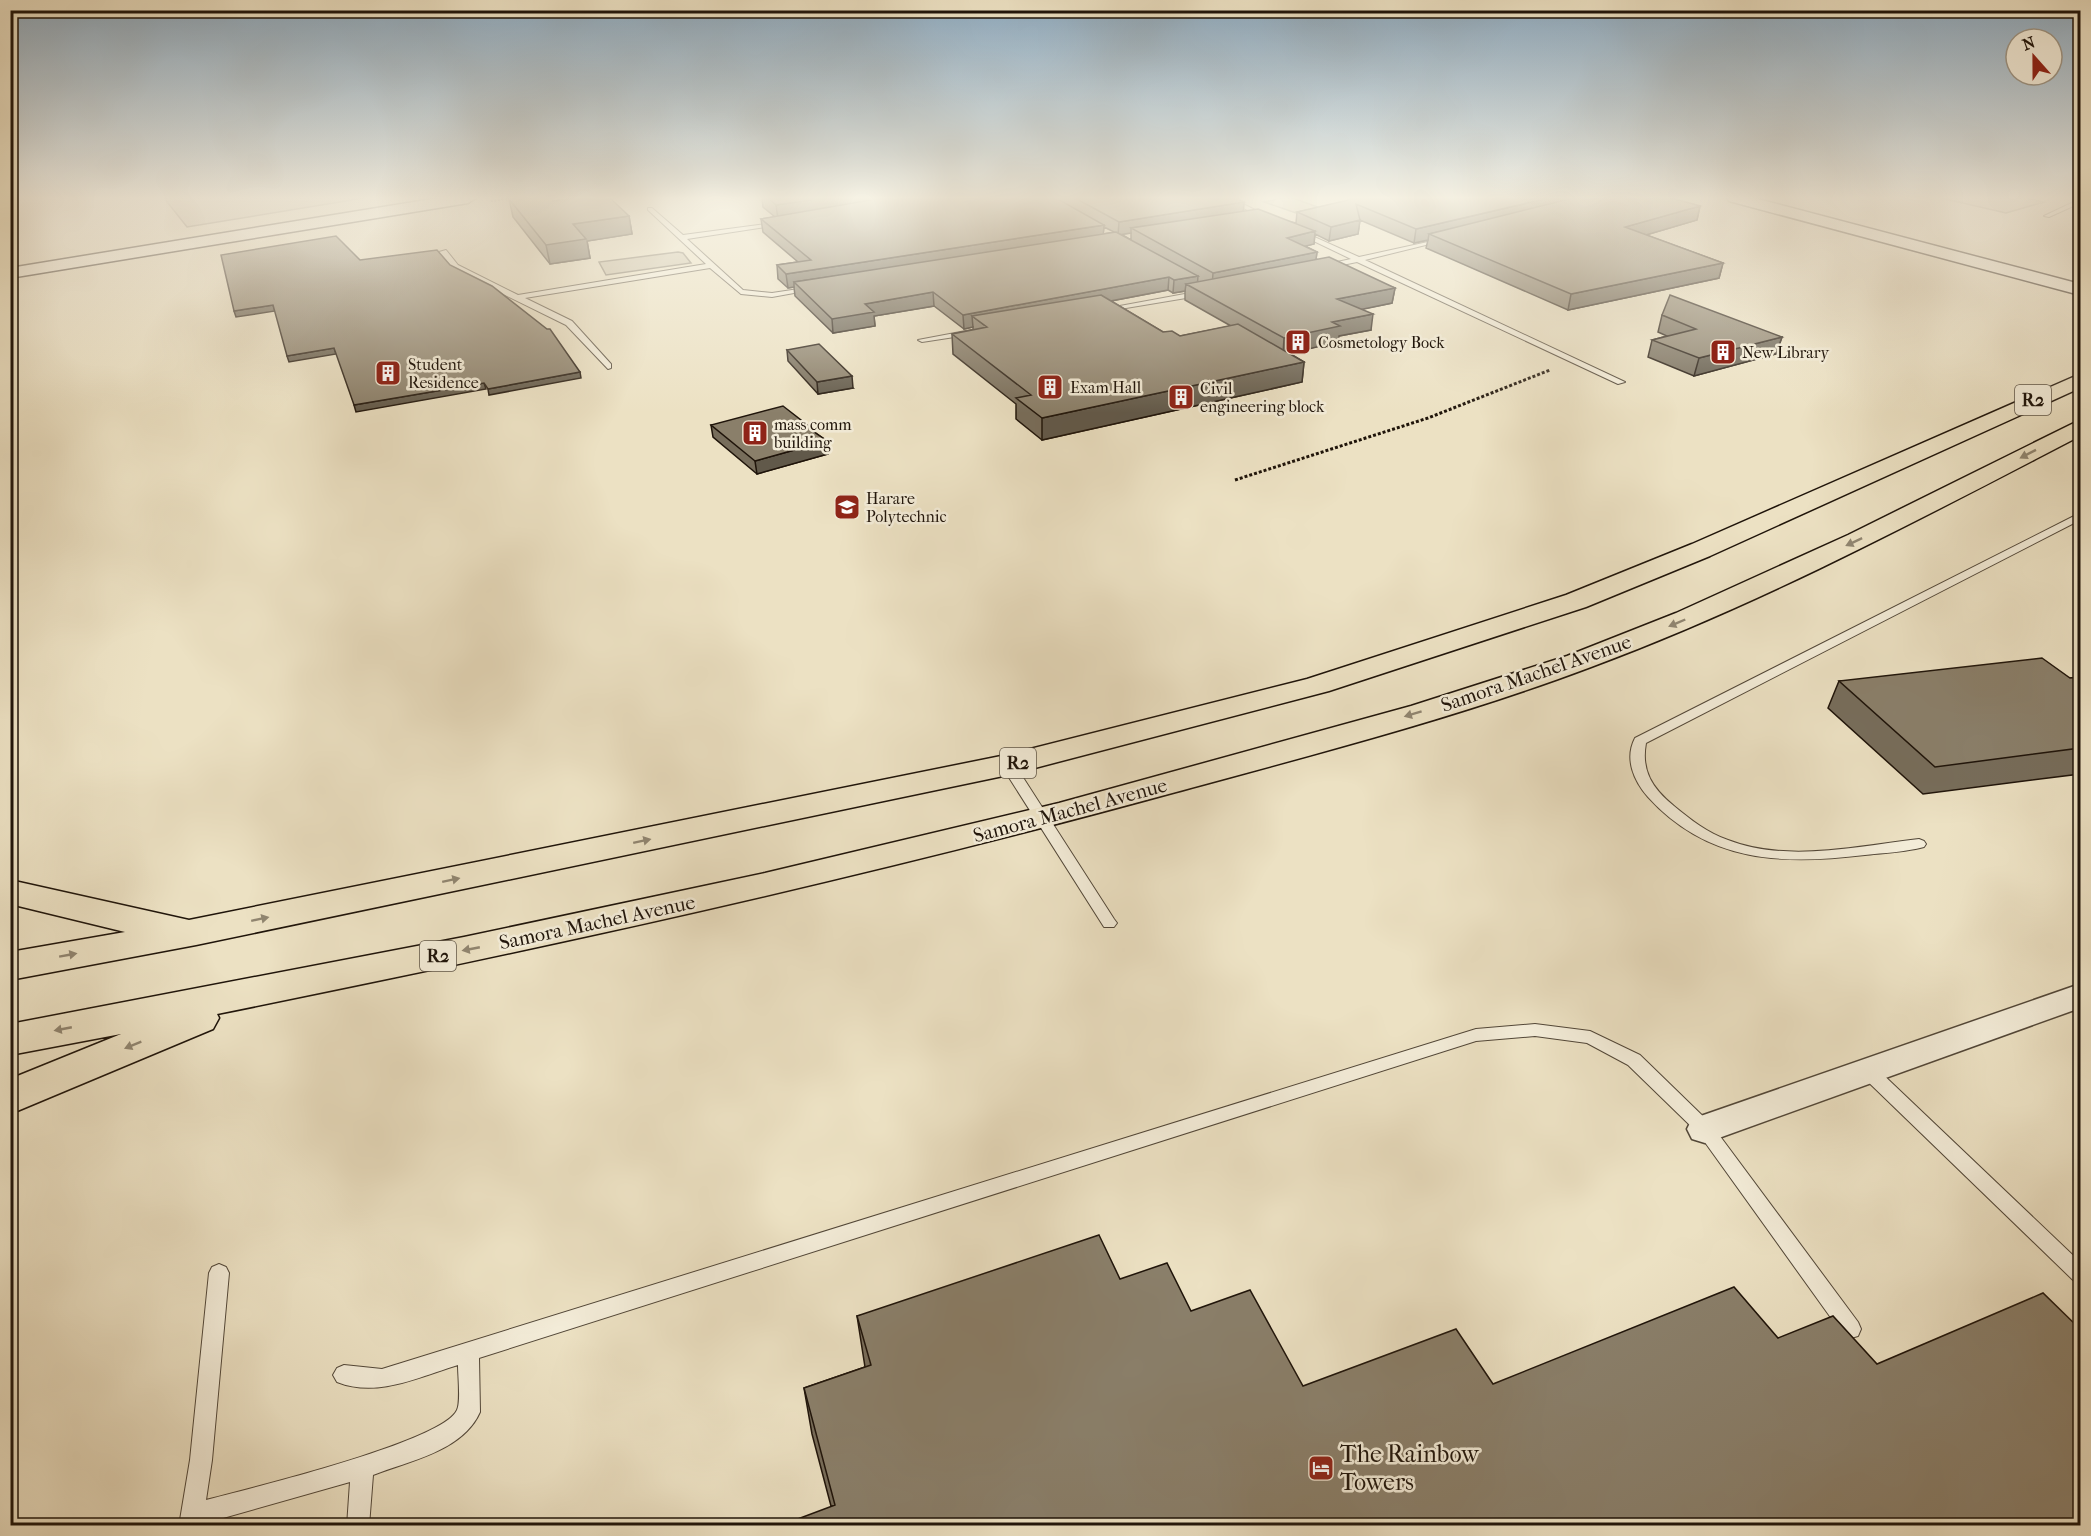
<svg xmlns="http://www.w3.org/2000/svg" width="2091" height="1536" font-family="'IM FELL French Canon',serif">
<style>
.green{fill:#c9bea4;stroke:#746957;stroke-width:1.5}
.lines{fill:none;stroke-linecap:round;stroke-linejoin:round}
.service-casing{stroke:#524738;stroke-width:2}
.minor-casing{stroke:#524738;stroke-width:3}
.secondary-casing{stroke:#1f140a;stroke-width:3}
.trunk-casing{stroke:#1f140a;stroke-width:3}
.path-far1{stroke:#1f140a;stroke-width:2;stroke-dasharray:2 1.5;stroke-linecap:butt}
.path{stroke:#1f140a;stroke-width:3;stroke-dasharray:3 2;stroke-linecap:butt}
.service{fill:#f3ecd8;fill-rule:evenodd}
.minor{fill:#f3ecd8;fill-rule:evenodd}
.secondary{fill:#f3ecd8;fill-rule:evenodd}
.trunk{fill:#ece1c3;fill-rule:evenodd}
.wall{fill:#776d5b;stroke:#1f140a;stroke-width:1.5;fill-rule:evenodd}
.shaded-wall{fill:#61594a;stroke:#1f140a;stroke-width:1.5}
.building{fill:#8a7f6a;stroke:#1f140a;stroke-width:1.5}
.oneway{fill:#908570}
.labels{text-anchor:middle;stroke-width:5;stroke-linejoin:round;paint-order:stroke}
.far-poi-label{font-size:16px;fill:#1f140a;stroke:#f3ecd8;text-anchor:start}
.shield{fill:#f3ecd8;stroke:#5f5548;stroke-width:1.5}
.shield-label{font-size:18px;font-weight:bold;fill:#1f140a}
.street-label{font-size:20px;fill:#1f140a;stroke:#f3ecd8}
.near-poi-label{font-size:24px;fill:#1f140a;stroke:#f3ecd8;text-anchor:start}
</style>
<rect width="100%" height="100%" fill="#ece1c3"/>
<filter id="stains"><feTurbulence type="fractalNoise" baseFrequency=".00333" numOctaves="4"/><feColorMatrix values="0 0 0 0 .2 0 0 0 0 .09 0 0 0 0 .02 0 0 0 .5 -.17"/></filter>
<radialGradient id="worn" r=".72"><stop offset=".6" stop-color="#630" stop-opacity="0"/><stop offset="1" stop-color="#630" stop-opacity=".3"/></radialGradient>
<path class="green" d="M164 198H364L187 227Z
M1283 198H1293L1323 209 1299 214 1264 202Z
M1941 198H2027L2044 202 2006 213Z
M678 252 683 253 691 263 606 275 599 262Z"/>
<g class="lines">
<g class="service-casing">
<path id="service" d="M1223 198H1231L1269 217 1264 218Z
M2080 199V203L2049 217 2044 216Z
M648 208H652L683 235 781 222 779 225 687 239 743 290 772 293 812 287 816 289 772 297 741 294 710 268 525 298 572 321 611 364V368L608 369 566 325 452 269 439 252 446 250 458 265 518 295 706 264 648 210Z
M1297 231H1301L1359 257 1446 238V240L1365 260 1625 382 1618 384 1357 262 1323 269V265L1351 259 1297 233Z
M1201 291H1204V295L1102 312 1098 310Z
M971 330H974V334L922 342 918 340Z
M2080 513V520L1646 743C1641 771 1652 788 1674 806 1690 819 1707 833 1728 840 1787 863 1858 846 1919 839L1924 841 1926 844 1924 847C1905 852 1884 853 1865 855 1782 865 1708 863 1648 797 1634 781 1624 759 1635 738Z
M1008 761 1015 765 1114 919 1117 923 1114 927H1104L1001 765Z
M1535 1024 1590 1031 1640 1055 1711 1124 1858 1322 1861 1329 1858 1336 1851 1338 1844 1336 1699 1134 1628 1065 1587 1043 1535 1036 1476 1041 479 1358 480 1412C463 1451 409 1461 373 1475L369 1526H347L350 1482 202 1524V1526H179L190 1460 209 1273 212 1267 219 1264 226 1267 229 1273 212 1460 206 1500C247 1489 443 1442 457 1410 461 1402 458 1376 458 1365 419 1377 377 1398 337 1382L333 1375 337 1368 344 1365 382 1369 1476 1029Z
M1868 1064 1874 1066 2080 1262V1283L2073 1280 1862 1076 1859 1071 1862 1066Z"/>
</g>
<g class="minor-casing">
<path id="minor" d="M2080 984V1008L1705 1143 1692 1139 1687 1129 1692 1119Z"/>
</g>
<g class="secondary-casing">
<path id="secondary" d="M438 198H476L468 203 10 278V268Z
M1727 198H1754L2080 284V295L1729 201Z"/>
</g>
<g class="trunk-casing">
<path id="trunk" d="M2080 374V388L1710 556 1586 607 1329 691 1008 775 196 945 10 980V952L125 932 10 904V880L189 920 1006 755 1307 679 1566 595 1692 544Z
M2080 420V436C1920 519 1761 604 1591 667 1456 718 1315 754 1176 792 860 879 539 949 217 1014L219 1018 213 1029 10 1114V1079L121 1034 10 1055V1024L464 937 765 873 1059 803 1411 706 1567 656 1676 613 1848 535Z"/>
</g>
<path class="path-far1" d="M491 201 511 198"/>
<path class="path" d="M1235 480 1428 418 1550 370"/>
<use href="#service" class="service"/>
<use href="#minor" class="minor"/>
<use href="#secondary" class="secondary"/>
<use href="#trunk" class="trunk"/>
</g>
<path class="wall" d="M762 198H891L894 200 908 198H1235L1244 202 1243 211 1296 223 1297 212 1351 200V198H1671L1700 206 1697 220 1646 235 1723 263 1719 278 1568 310 1426 248 1428 240 1414 243 1360 220 1358 234 1329 241 1315 234 1314 244 1305 246 1317 252 1316 259 1395 288 1392 303 1362 309 1371 330 1339 336 1338 342 1289 353 1304 362 1302 382 1042 440 1016 419V404L953 354 952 334 973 330V327L964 329 934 306 874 316 875 326 833 333 795 296 794 287 788 288 778 279 777 265 798 262 763 232 761 219 775 217 763 207ZM1104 227 1114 232 1103 234ZM1131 233V240L1121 234ZM1168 290 1173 293 1185 291V300L1231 326 1180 336 1163 332 1111 301Z
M509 199 553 201 629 216 632 234 587 241 590 258 550 264 513 217Z
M1662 315 1782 337 1776 354 1694 376 1648 357 1652 340 1667 336 1658 332Z
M787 350 853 388 818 394 788 361Z
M711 425 810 427V429L827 441 828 454 757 474 713 437Z
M2080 677V774L1923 794 1828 708 1839 681 2070 678Z
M1120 1279 1191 1311 1303 1386 1493 1384 1778 1338 1877 1364 2080 1526 831 1506 812 1434 804 1388 865 1367 857 1316Z"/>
<path class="shaded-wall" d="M824 198H880L778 219 776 205Z
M1549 198H1600L1429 234 1428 240 1414 243 1416 229Z
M1244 202 1243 215 1131 228V233L1118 235 1119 222Z
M1700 206 1697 220 1622 242 1625 227Z
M629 216 632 234 587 241 590 258 550 264 546 245 573 224Z
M1360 220 1358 234 1329 241 1331 227Z
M1104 225 1103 238 794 282V287L788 288 786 274Z
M1315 231 1314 244 1286 251 1287 238Z
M1317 252 1315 266 1212 287 1213 273Z
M1723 263 1719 278 1568 310 1571 294Z
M1198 276 1197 289 1186 284 1185 291 1173 293 1174 280Z
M1169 277 1168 290 984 325 972 316 973 327 964 329 963 315Z
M1395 288 1392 303 1335 315 1337 299Z
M933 292 934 306 874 316 875 326 833 333 832 319 865 304Z
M273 305 275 311 236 317 234 311Z
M1373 314 1371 330 1339 336 1338 342 1283 355 1284 338 1332 322Z
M1782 337 1776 354 1694 376 1699 358Z
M334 348 336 354 289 362 287 356Z
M1304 362 1302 382 1042 440V418Z
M580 372 581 378 489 395 488 389Z
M852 376 853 388 818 394 817 382Z
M484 383 486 389 356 412 354 405Z
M827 441 828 454 757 474 755 461Z"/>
<path class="building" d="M516 198H550L553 201 574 198H610L629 216 573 224 586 239 546 245 509 199Z
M768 198H824L776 205Z
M882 198H891L894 200 908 198H1056L1104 225 786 274 777 265 811 260 761 219Z
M1075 198H1235L1244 202 1119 222Z
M1357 198H1549L1416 229 1356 204 1360 220 1331 227 1297 212Z
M1573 198H1671L1700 206 1625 227 1723 263 1571 294 1429 234Z
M1258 209 1315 231 1287 238 1317 252 1213 273 1131 228Z
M1116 232 1198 276 1174 280 1169 277 963 315 933 292 865 304 874 312 832 319 794 282Z
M336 236 360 260 437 250 450 265 492 286 547 329H550L580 372 488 389 484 383 354 405 334 348 287 356 273 305 234 311 221 255Z
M1329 257 1395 288 1337 299 1373 314 1332 322 1340 326 1284 338 1186 284Z
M1101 295 1163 332 1172 331 1180 336 1238 324 1304 362 1042 418 1016 398 1031 395 952 334 987 327 972 316Z
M1670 295 1782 337 1699 358 1652 340 1696 329 1662 315Z
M819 344 852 376 817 382 787 350Z
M783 406 810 427H807L827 441 755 461 711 425Z
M2042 658 2070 678 2080 677V748L1935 767 1839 681Z
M1099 1235 1120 1279 1167 1263 1191 1311 1250 1290 1303 1386 1456 1329 1493 1384 1734 1287 1778 1338 1833 1316 1877 1364 2043 1293 2080 1329V1526H779L835 1505 804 1388 871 1365 857 1316Z"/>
<defs><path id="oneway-solid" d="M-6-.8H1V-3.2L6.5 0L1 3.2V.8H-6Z" transform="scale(1.5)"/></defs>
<g class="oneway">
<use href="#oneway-solid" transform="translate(2028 454) rotate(153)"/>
<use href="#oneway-solid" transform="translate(1854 542) rotate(155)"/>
<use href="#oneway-solid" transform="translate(1677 623) rotate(157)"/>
<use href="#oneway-solid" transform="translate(1413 714) rotate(163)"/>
<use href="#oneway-solid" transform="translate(642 841) rotate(-12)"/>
<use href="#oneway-solid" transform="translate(451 880) rotate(-12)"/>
<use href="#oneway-solid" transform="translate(260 919) rotate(-12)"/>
<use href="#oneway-solid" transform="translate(471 949) rotate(169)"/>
<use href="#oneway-solid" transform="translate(68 955) rotate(-10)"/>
<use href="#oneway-solid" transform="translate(63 1029) rotate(169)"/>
<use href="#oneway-solid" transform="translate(133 1045) rotate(158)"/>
</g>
<linearGradient id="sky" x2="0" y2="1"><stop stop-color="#8daac0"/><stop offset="0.48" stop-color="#f6f2e4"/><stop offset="1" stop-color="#f6f2e4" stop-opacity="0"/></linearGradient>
<rect width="2091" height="413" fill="url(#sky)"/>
<defs>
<g id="building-square" transform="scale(1.35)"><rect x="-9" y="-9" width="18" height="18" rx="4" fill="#8f2418" stroke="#f3ecd8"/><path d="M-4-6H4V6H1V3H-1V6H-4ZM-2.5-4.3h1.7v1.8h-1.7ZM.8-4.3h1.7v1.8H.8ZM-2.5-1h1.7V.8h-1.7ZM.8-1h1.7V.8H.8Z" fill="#fff"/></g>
<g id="university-square" transform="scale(1.35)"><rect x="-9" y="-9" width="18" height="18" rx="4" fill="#8f2418" stroke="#f3ecd8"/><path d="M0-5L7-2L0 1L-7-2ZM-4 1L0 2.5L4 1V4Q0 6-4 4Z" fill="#fff"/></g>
<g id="hotel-square" transform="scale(1.35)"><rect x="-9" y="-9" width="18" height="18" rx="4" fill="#8f2418" stroke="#f3ecd8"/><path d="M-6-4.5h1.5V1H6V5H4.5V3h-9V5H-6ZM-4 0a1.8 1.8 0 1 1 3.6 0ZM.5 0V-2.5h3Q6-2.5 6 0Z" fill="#fff"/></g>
</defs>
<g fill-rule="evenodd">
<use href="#building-square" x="1298" y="342"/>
<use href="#building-square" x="1723" y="352"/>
<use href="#building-square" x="388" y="373"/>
<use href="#building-square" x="1050" y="387"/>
<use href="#building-square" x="1181" y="397"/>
<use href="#building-square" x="755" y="433"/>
<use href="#university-square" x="847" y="507"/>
<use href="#hotel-square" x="1321" y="1468"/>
</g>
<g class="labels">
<g class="far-poi-label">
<text x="1318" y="348">Cosmetology Bock</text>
<text x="1742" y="358">New Library</text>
<text x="408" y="370">Student<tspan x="408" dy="18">Residence</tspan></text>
<text x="1070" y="393">Exam Hall</text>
<text x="1200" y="394">Civil<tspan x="1200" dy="18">engineering block</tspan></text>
<text x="774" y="430">mass comm<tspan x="774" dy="18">building</tspan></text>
<text x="866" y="504">Harare<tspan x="866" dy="18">Polytechnic</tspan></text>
</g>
<g class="shield">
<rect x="2015" y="385" width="36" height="30" rx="4.5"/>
<rect x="1000" y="748" width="36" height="30" rx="4.5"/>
<rect x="420" y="941" width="36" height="30" rx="4.5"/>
</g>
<g class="shield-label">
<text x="2033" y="406">R2</text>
<text x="1018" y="769">R2</text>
<text x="438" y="962">R2</text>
</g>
<g class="street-label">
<text transform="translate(1536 673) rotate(-19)" y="7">Samora Machel Avenue</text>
<text transform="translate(1070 810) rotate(-15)" y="7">Samora Machel Avenue</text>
<text transform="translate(597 922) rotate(-12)" y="7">Samora Machel Avenue</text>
</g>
<g class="near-poi-label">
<text x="1340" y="1462">The Rainbow<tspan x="1340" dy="28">Towers</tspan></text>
</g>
</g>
<rect width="2091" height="1536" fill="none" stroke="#ece1c3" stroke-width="36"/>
<rect x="12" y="12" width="2067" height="1512" fill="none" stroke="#1f140a" stroke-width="3"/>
<rect x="18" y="18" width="2055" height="1500" fill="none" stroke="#1f140a" stroke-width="1.5"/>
<g transform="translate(2034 57) rotate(339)"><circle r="28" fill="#f3ecd8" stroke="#9e9686" stroke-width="1.5"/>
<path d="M0-4.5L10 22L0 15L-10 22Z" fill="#8f2418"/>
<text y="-9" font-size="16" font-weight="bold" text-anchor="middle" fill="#1f140a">N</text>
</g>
<rect width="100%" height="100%" filter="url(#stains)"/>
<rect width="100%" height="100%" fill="url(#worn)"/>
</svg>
